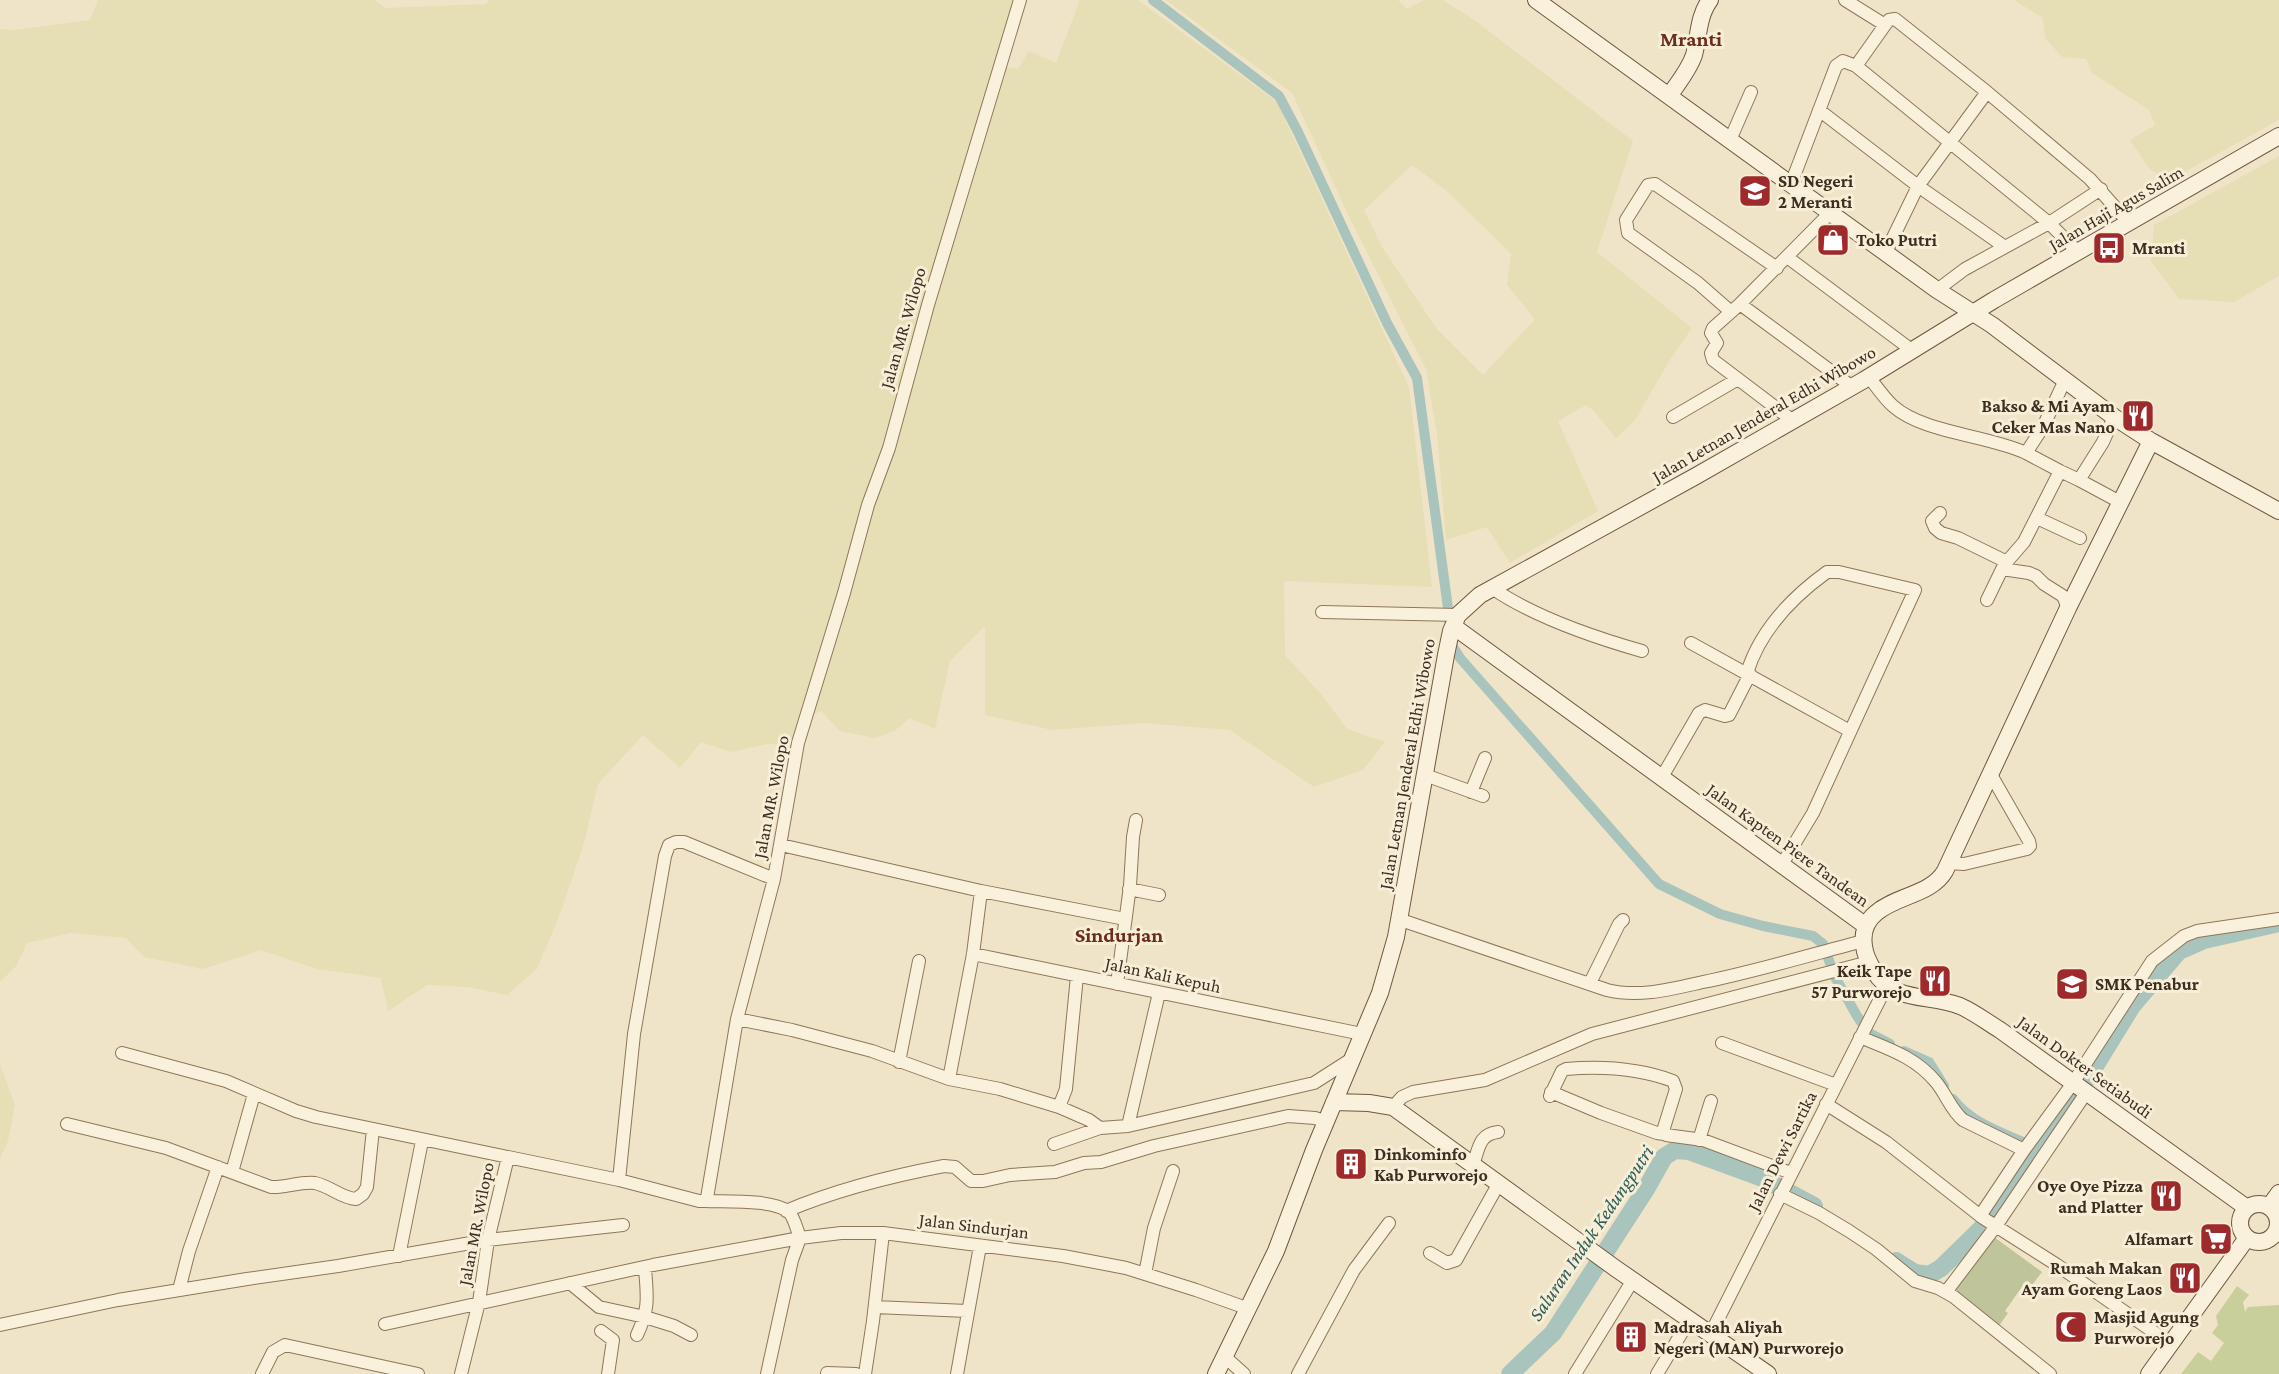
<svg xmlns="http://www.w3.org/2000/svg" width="2279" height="1374" font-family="'Crimson Pro',serif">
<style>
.farmland{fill:#e6deb5;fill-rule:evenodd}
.green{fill:#c9cf9b}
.cemetery{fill:#bfc49a}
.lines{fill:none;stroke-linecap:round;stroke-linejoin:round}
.canal{stroke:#a9c4bc;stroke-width:10}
.river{stroke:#a9c4bc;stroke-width:18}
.street-casing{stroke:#8d765c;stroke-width:14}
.secondary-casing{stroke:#6f573f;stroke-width:18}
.street{stroke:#faf1dc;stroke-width:12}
.secondary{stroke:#faf1dc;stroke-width:16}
.labels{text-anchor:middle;stroke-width:6;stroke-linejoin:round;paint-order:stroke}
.poi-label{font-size:18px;font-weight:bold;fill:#3d2e20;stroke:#f7eed8;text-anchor:start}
.street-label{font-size:18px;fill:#3d2e20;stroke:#f7eed8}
.water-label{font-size:20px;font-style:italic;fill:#2f5d5a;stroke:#f7eed8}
.quarter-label{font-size:21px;font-weight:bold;fill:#6b2e1e;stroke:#f7eed8}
</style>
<rect width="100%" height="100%" fill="#f0e4c8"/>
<path class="farmland" d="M98 0H374L385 8 486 4 489 0H1016L1003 67 1018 69 1029 51 1056 63 1080 0H1138L1277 102 1409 387 1432 587 1284 581 1285 655 1321 694 1347 729 1385 742 1363 770 1314 787 1230 730 1144 723 1052 730 985 715V626L950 661 935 729 909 718 896 730 875 738 840 731 821 711 804 717 796 743 768 744 731 752 701 742 680 768 643 735 598 784 584 843 560 914 537 969 507 995 467 987 427 985 388 1011 381 978 317 969 261 950 203 969 144 957 126 938 71 933 27 943 16 966 0 982V29L15 30 90 20Z
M1166 0H1398L1407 9 1424 0H1443L1473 19 1633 141 1597 252 1692 328 1671 358 1635 420 1616 438 1593 410 1586 405 1558 421 1598 511 1510 563 1487 527 1446 540 1437 435 1426 369 1350 219 1292 93ZM1412 165 1447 191 1511 254 1507 285 1535 319 1483 375 1436 328 1382 247 1364 210Z
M2014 0H2279V120L2166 182 2148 167 2130 140 2155 125 2149 110 2092 73 2086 59 2062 57 2045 38 2043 18Z
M2279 156V276L2234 302 2179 299 2151 261 2154 225Z
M0 1064 15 1105 8 1141 0 1158Z"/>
<path class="green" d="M2237 1286 2249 1295 2243 1302 2245 1312 2248 1307 2279 1305V1374H2181L2198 1352 2211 1361 2224 1343 2212 1333 2218 1325 2216 1316Z"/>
<path class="cemetery" d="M1990 1234 2042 1272 2032 1285 2026 1281 2005 1311 2008 1313 1996 1330 1946 1292Z"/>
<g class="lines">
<path class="canal" d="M1153 0 1279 96 1298 132 1387 323 1417 378 1450 623
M1452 638 1453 647 1460 658 1659 884 1720 914 1763 926 1813 936 1823 944 1835 977 1857 1016 1869 1033 1890 1044
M1904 1051 1929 1062 1944 1086
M1953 1099C1972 1125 2009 1135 2037 1148"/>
<path class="river" d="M2087 1079 2132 1006 2179 951 2204 940 2279 923
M1896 1261 1915 1273 1929 1275 1941 1268 1981 1229 2073 1100
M1510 1374 1553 1333 1646 1189 1664 1157 1675 1150 1689 1151 1760 1177 1814 1206"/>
<g class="street-casing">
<path id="street" d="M1845 0 1885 25
M1856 66 2049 223 2079 253
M1819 110 1918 186 2005 247
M1730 140 1751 92
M1791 184 1836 66 1843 61 1856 66 1885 25 1889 20 1895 19 1987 92 2090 179 2129 223
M1886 252 1918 186 1987 92
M1787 257 1913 351
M1937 290 1965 269 2049 223 2101 189
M1740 304 1851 386
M1730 311 1698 283 1628 233 1626 220 1648 185 1655 184 1777 268
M1869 377C1876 386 1884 398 1893 406 1923 433 1987 435 2026 453
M1673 417 1738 379
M1792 420 1713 360 1711 353 1717 343 1711 333 1713 328 1740 304 1831 212
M2060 471 2079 480 2103 442 2114 417
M2079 480 2120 502
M1940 513 1932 521 1935 528 1941 533 1958 538 2007 562
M2037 518 2080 538
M2002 569 2029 573 2036 576 2044 584 2063 596 2068 608
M1492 588C1534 617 1593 637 1642 651
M1987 600 2004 565 2024 542 2060 471 2026 453 2043 427 2065 380
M1322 612 1458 615
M1691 643 1850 731
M1747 673C1760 630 1791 598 1827 572H1839L1915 590 1813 813 1781 866
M1425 775 1483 796
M1662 777 1699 713 1705 710 1725 716 1729 715 1750 674
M1471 792 1485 758
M781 845 981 891 1125 919
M1949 863 1964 864 2027 849 2030 846 2029 841 1990 773
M1129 889 1159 895
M1398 919 1607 990C1639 998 1672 989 1703 982 1757 971 1810 955 1863 941
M973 954 1362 1034
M1590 983 1619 924 1623 920
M1117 984 1130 886 1133 837 1136 820
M737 1019 792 1030 872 1051 949 1079 1000 1089 1059 1107 1089 1120 1100 1128
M1860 1037C1889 1049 1915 1057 1936 1082 1946 1094 1951 1110 1963 1120L2024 1150
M1722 1043 1836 1085
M122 1053 226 1081 296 1111 316 1117 508 1157
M899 1062 919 961
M949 1079 973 954 981 891
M1551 1092 1601 1113 1657 1133 1664 1134
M1550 1096 1562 1071 1566 1069C1602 1066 1638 1068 1673 1081L1676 1089 1663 1131 1666 1135 1703 1140 1791 1173
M1826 1104 1886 1142 1983 1218 2057 1265 2171 1344
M1059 1107 1066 1089 1077 976
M1393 1107 1402 1097 1413 1092 1485 1080 1592 1034 1869 962
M67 1124 166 1148 271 1187C286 1188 300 1181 315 1183 330 1186 341 1198 356 1199L363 1194 367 1187 373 1129
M1128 1126 1159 993
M1699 1140 1711 1101
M1054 1144 1100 1128 1128 1126 1314 1083 1353 1058
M1473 1165C1479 1148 1479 1134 1498 1132
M232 1172 254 1094
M619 1180 634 1034 665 856 669 845 676 842H684L774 879
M1780 1194 1819 1213 1849 1231 1876 1249 1915 1281 1938 1288 1954 1297 2050 1374
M705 1201C726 1202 773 1199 789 1212 794 1217 797 1230 800 1238
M786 1211C836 1190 891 1176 944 1166L955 1167 971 1181H983L1010 1175 1055 1172 1084 1163 1101 1162 1154 1146 1288 1116 1315 1118 1327 1122
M1980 1216 2024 1150 2073 1083 2152 961 2184 936 2197 931 2279 919
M1430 1253 1447 1263 1456 1260 1499 1183
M399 1256 422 1141
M1145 1274 1154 1228 1173 1171
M570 1283 599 1307 645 1317 674 1326 691 1335
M179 1290 189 1251 218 1167
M1946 1292 1996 1226 2086 1093
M875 1307 967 1311
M385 1324 653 1265 800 1238 841 1233H883L1063 1256 1126 1268 1196 1290 1249 1309
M0 1325 118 1300 247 1279 338 1266 488 1240 623 1225
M601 1331 613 1340 608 1374
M1711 1333 1886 987
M637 1335C650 1307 647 1297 645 1268
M1225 1357 1244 1374
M827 1373 856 1374
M262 1374 273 1352 285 1345 418 1374
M461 1374 479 1302 488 1240 508 1157 619 1180 699 1201H705L707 1198 737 1019 774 879 798 743 844 593 868 505 889 448 928 305 1020 0
M767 1374 792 1260 800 1238
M865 1374 873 1321 883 1233
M957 1374 980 1246
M1298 1374 1354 1270 1389 1223
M1575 1374 1633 1280
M1657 1374 1690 1319"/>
</g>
<g class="secondary-casing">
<path id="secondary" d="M1536 0 1937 290 1992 325 2114 417 2151 441 2279 511
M1669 96C1678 83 1689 70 1694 55 1699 36 1698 16 1710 0
M2151 441 2068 608 1945 871C1931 895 1897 895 1876 913 1866 921 1862 933 1864 946 1865 955 1869 963 1874 971 1893 1003 1929 994 1960 1006 1974 1012 1987 1022 2000 1030L2247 1208
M1453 626 1866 926
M1334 1102 1369 1103 1393 1107 1615 1268 1768 1374
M2240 1223a19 19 0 1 1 38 0a19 19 0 1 1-38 0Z
M2269 1207 2279 1193
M1216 1374 1276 1251 1314 1150 1380 993 1396 937 1446 655 1451 631 1458 615 1480 595 1696 476 1864 380 1994 300 2279 136
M2149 1374 2247 1238"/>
</g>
<use href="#street" class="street"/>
<use href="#secondary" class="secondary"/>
</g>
<defs>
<g id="school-square" transform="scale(1.725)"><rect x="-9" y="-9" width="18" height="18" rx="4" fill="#9e2a2b" stroke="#f7eed8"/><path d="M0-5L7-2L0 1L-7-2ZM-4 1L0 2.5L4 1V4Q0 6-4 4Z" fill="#fff"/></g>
<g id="shop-square" transform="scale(1.725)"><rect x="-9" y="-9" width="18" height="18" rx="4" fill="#9e2a2b" stroke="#f7eed8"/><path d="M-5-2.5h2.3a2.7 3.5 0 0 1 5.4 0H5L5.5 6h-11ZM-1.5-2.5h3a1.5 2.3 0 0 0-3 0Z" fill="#fff"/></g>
<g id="bus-square" transform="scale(1.725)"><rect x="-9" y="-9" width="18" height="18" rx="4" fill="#9e2a2b" stroke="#f7eed8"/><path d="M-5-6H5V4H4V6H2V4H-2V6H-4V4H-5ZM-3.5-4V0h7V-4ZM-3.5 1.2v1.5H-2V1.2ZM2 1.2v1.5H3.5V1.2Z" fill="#fff"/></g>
<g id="restaurant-square" transform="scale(1.725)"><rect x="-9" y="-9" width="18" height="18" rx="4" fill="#9e2a2b" stroke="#f7eed8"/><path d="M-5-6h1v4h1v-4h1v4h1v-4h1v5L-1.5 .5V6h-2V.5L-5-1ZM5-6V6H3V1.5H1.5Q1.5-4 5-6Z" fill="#fff"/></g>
<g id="building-square" transform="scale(1.725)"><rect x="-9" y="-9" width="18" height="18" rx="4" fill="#9e2a2b" stroke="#f7eed8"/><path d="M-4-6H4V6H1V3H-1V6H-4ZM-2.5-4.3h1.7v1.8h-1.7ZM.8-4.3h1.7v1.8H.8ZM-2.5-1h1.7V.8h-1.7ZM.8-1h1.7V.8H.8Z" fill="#fff"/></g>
<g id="supermarket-square" transform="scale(1.725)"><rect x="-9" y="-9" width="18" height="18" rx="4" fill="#9e2a2b" stroke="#f7eed8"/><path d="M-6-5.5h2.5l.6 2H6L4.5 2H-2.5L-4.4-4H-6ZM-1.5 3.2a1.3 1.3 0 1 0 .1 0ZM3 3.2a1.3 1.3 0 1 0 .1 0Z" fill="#fff"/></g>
<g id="mosque-square" transform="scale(1.725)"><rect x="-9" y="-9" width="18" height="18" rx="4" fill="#9e2a2b" stroke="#f7eed8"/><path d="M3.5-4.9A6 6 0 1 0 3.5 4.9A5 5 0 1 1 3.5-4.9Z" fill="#fff"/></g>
</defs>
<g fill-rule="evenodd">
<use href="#school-square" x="1755" y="191"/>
<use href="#shop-square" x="1833" y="240"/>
<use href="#bus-square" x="2109" y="248"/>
<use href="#restaurant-square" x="2138" y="416"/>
<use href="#restaurant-square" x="1935" y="981"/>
<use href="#school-square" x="2072" y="984"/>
<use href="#building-square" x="1351" y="1164"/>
<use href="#restaurant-square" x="2166" y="1196"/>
<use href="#supermarket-square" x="2216" y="1239"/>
<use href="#restaurant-square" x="2185" y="1278"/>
<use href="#mosque-square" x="2071" y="1327"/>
<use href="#building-square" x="1631" y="1337"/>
</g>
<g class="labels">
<g class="poi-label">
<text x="1778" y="187">SD Negeri<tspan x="1778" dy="21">2 Meranti</tspan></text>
<text x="1856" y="246">Toko Putri</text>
<text x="2132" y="254">Mranti</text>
<text x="2115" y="412" text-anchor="end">Bakso &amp; Mi Ayam<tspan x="2115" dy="21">Ceker Mas Nano</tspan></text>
<text x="1912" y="977" text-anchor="end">Keik Tape<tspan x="1912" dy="21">57 Purworejo</tspan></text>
<text x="2095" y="990">SMK Penabur</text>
<text x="1374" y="1160">Dinkominfo<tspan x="1374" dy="21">Kab Purworejo</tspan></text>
<text x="2143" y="1192" text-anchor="end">Oye Oye Pizza<tspan x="2143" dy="21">and Platter</tspan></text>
<text x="2193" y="1245" text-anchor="end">Alfamart</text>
<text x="2162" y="1274" text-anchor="end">Rumah Makan<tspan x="2162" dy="21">Ayam Goreng Laos</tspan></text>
<text x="2094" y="1323">Masjid Agung<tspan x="2094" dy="21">Purworejo</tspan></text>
<text x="1654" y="1333">Madrasah Aliyah<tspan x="1654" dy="21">Negeri (MAN) Purworejo</tspan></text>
</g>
<g class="street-label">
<text transform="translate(2116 208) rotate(-30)" y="6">Jalan Haji Agus Salim</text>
<text transform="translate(903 328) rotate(-74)" y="6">Jalan MR. Wilopo</text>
<text transform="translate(1764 414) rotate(-30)" y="6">Jalan Letnan Jenderal Edhi Wibowo</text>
<text transform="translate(1407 764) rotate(-80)" y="6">Jalan Letnan Jenderal Edhi Wibowo</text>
<text transform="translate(771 797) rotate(-79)" y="6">Jalan MR. Wilopo</text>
<text transform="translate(1788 845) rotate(36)" y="6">Jalan Kapten Piere Tandean</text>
<text transform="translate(1163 975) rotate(12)" y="6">Jalan Kali Kepuh</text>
<text transform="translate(2085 1067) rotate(36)" y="6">Jalan Dokter Setiabudi</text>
<text transform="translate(1782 1151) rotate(-63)" y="6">Jalan Dewi Sartika</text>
<text transform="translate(476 1224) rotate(-79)" y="6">Jalan MR. Wilopo</text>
<text transform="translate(974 1226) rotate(7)" y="6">Jalan Sindurjan</text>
</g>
<g class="water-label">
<text transform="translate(1591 1233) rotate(-56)" y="7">Saluran Induk Kedungputri</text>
</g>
<g class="quarter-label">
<text x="1691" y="46">Mranti</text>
<text x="1119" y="942">Sindurjan</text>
</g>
</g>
</svg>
